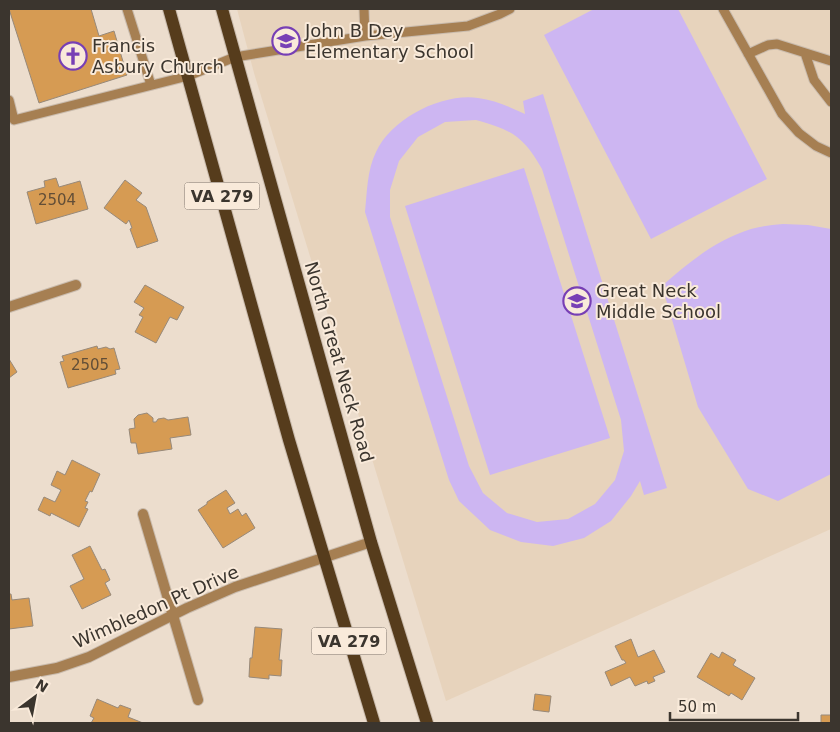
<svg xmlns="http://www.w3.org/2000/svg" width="840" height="732" font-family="'DejaVu Sans',sans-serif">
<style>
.built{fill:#e7d3bc}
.green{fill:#cdb6f2;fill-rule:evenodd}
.building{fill:#d69b53;stroke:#97897a}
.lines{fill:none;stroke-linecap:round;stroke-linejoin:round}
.lane-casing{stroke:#c9bbad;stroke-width:11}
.street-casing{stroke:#c9bbad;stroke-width:12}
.primary-casing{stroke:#c9bbad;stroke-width:14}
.lane{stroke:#a67f52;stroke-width:9}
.street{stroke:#a67f52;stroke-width:10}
.primary{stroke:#563c1c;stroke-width:12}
.labels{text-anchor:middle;stroke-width:4;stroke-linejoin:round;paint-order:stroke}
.number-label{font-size:15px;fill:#624e37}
.shield{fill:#f9eada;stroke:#746b62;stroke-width:1}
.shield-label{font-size:16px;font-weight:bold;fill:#3b352e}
.poi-label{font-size:18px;fill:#3b352e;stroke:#f9eada;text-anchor:start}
.street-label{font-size:18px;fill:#3b352e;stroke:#f9eada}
</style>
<rect width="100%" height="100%" fill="#ecddcd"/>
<path class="built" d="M237 9H831V529L446 701 254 73Z"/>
<path class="green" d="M594 9H678L767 179 651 239 544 35Z
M543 94 667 488 644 495 640 481 631 496 611 521 584 538 553 546 521 542 490 530 459 501 449 480 365 212C367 193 367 170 376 152 392 118 442 93 478 98 495 100 510 107 525 114L523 101ZM476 120C512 130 523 136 542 169L621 420 624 451 615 480 595 504 568 519 537 522 507 513 483 493 469 466 390 217V190L399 161 418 137 445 122Z
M524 168 610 438 490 475 405 206Z
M783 224 808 225 831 229V474L778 501 748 489 698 407 662 286C689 262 716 240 751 229 761 226 772 225 783 224Z"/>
<path class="building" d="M9 9H91L99 36 114 31 127 75 39 103Z
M56 178 59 187 80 181 88 209 36 224 27 192 45 187 44 181Z
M125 180 142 193 136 200 146 207 158 241 137 248 130 229 132 228 129 220 126 224 104 208Z
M145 285 184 307 177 320 170 317 156 343 135 332 143 317 139 315 144 308 134 302Z
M97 346 98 349 106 347 110 349 114 348 120 369 115 370 116 374 68 388 60 362 64 361 62 356Z
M9 359 17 372 9 378Z
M147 413 153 418V422H156L158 419 164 418 168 420 188 417 191 435 170 438 172 449 138 454 136 443H131L129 429 135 428 134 419 138 415Z
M72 460 100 474 92 492 90 491 85 501 88 502 85 508 88 509 79 527 51 513 50 516 38 510 44 497 55 502 61 490 51 485 57 471 65 475Z
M226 490 235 503 227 508 230 514 238 509 242 516 246 513 255 528 223 548 198 510 207 504V502Z
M90 546 102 570 105 569 110 580 105 583 111 595 82 609 70 586 84 579 72 555Z
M9 594H11L12 600 29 598 33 626 9 629Z
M255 627 282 629 279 660H282L281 676 269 675V679L249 677 250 658H252Z
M631 639 638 657 654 650 665 672 653 677 655 681 648 684 647 681 635 686 630 677 611 686 605 672 626 663 624 660H622L615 646Z
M722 652 736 660 733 665 755 678 742 700 731 693 729 696 697 677 711 653 719 658Z
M535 694 551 696 549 712 533 710Z
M97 699 118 708 120 705 131 709 128 717 143 723H91L94 718 90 716Z
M821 715H831V723H821Z"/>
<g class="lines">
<g class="lane-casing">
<path id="lane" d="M127 9 151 85
M364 9 365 36
M723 9 782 114 799 133 816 146 831 153
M805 53 814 80 831 102
M748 54 768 45 777 44 831 61
M9 100 14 120 188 76 235 57 365 36 468 26 500 14 510 9"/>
</g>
<g class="street-casing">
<path id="street" d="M9 307 76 285
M143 514 198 700
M9 677 57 668 89 657 187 608 235 587 371 542"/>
</g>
<g class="primary-casing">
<path id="primary" d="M169 9 289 440 374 723
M222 9 371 542 427 723"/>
</g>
<use href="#lane" class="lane"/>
<use href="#street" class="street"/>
<use href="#primary" class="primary"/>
</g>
<defs>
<g id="school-ring" transform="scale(1.4375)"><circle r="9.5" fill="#f9eada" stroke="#773fb5" stroke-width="1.5"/><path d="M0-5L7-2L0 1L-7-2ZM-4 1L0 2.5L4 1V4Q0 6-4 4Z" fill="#773fb5"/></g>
<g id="church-ring" transform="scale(1.4375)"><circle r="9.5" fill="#f9eada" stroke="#773fb5" stroke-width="1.5"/><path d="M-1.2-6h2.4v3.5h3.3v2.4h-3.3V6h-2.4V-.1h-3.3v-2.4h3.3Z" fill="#773fb5"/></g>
</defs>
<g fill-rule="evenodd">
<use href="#school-ring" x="286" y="41"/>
<use href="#church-ring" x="73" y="56"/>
<use href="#school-ring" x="577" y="301"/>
</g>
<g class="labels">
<g class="number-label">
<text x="57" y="205">2504</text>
<text x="90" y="370">2505</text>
</g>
<g class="shield">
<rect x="184.5" y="182.5" width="75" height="27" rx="4"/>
<rect x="311.5" y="627.5" width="75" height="27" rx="4"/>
</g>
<g class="shield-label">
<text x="222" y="202">VA 279</text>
<text x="349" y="647">VA 279</text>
</g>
<g class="poi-label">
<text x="305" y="37">John B Dey<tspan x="305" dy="21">Elementary School</tspan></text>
<text x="92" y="52">Francis<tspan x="92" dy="21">Asbury Church</tspan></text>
<text x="596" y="297">Great Neck<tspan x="596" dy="21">Middle School</tspan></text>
</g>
<g class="street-label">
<text transform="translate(339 362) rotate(74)" y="6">North Great Neck Road</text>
<text transform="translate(156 607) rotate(-24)" y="6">Wimbledon Pt Drive</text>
</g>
</g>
<rect width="840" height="732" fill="none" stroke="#3b352e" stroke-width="20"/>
<g transform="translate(35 697) rotate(32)" stroke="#f9eada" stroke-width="4" paint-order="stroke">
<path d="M0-4L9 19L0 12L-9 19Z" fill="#3b352e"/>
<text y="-8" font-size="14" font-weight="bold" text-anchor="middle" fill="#3b352e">N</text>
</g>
<path d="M670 712v8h128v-8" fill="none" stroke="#3b352e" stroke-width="2.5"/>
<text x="678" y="712" font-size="15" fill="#3b352e" stroke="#f9eada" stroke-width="4" paint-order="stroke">50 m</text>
</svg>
